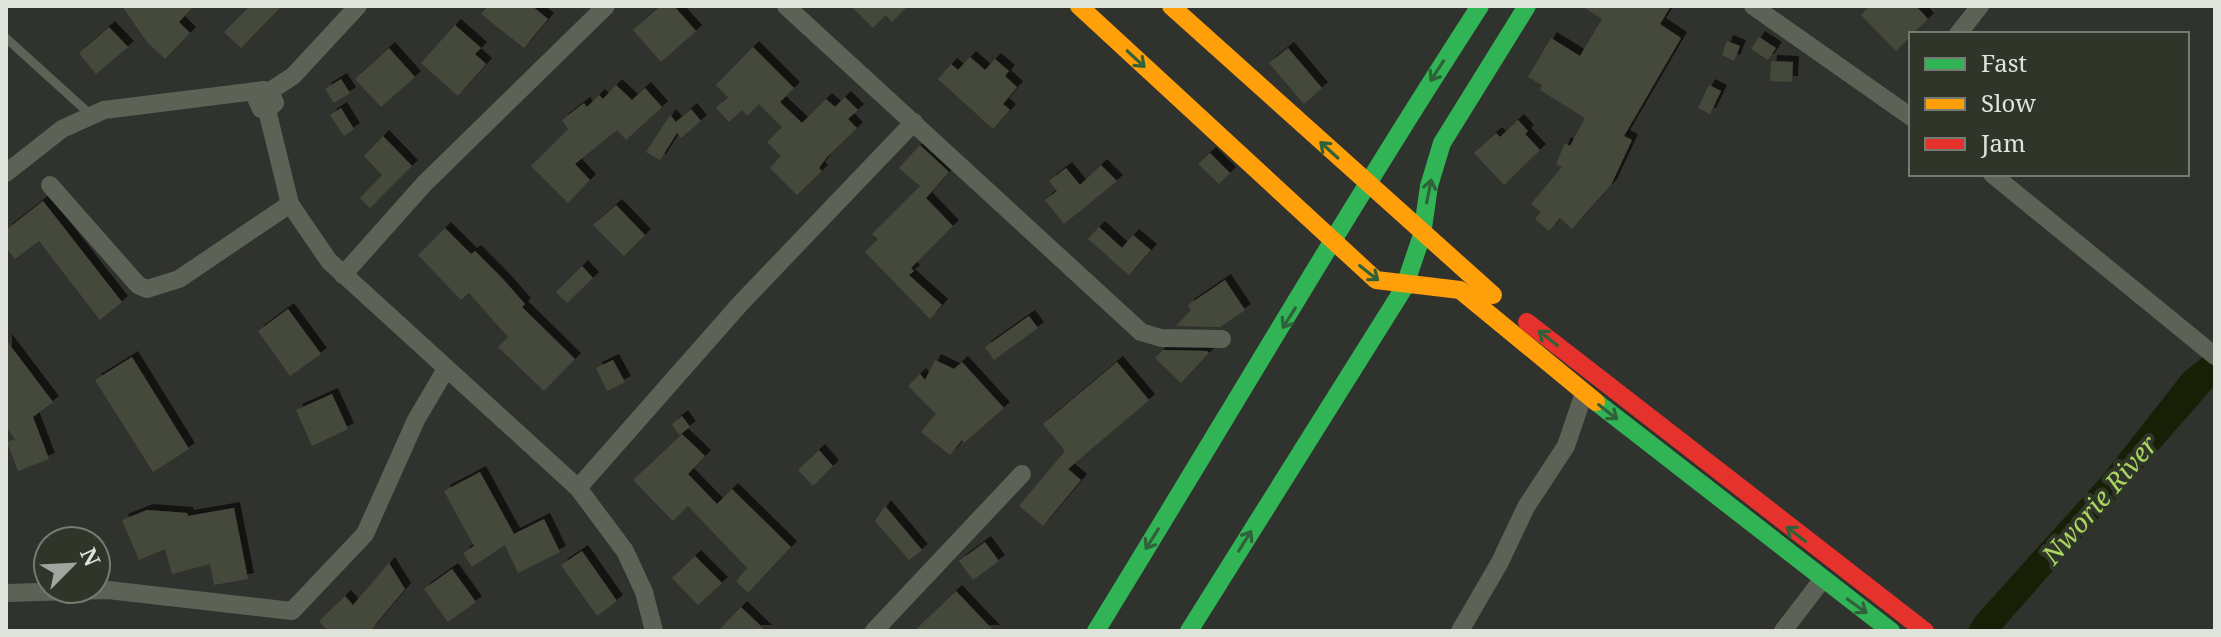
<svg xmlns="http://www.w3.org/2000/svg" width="2221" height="637" font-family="'Noto Serif',serif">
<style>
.water{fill:#172006}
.building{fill:#454a3a;filter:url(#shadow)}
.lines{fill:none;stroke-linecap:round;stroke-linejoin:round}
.lane{stroke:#5d6256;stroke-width:9}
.street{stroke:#5d6256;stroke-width:18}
.fast{stroke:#30b455;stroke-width:18}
.slow{stroke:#ff9f0a;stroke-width:18}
.jam{stroke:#e5322d;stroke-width:18}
.oneway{stroke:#306139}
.labels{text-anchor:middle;stroke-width:8;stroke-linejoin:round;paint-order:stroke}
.water-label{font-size:26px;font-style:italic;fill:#abd660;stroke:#30352a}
</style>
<defs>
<filter id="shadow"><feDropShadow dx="6" dy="-6" stdDeviation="0" flood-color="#0009"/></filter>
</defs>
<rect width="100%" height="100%" fill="#30322d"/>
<path class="water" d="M2215 348V385L2000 631H1967L1975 617 2104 474 2184 372Z"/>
<path class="building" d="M122 6H194L179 22 190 33 165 59 147 42Z
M250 6H282L241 48 224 32Z
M488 6H532L548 19 524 48 481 14Z
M660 6H674L696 31 661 62 633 30Z
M851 6H908L892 22 886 15 873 28Z
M1582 6H1671L1660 24 1681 38 1624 136 1632 140 1611 185 1572 229 1560 218 1549 231 1535 219 1541 212 1531 204 1562 167 1556 164 1565 143 1570 146 1585 118 1540 90 1542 85 1528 77 1551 38 1580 56 1602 19Z
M1870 6H1916L1928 19 1896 51 1861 15Z
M455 25 481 48 475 54 486 64 458 96 421 63Z
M109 27 128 47 96 74 79 53Z
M1759 37 1776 48 1768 60 1751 49Z
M1727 41 1740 46 1734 61 1722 55Z
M753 47 794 88 780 102 802 123 826 99 835 107 845 97 858 110 848 119 857 128 827 157 819 168 822 171 797 195 770 168 781 156 767 142 782 127 759 104 747 116 742 110 729 122 716 108 728 97 716 85Z
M389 48 415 77 381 107 355 79Z
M1288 48 1322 88 1304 104 1269 63Z
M970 57 985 70 995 59 1009 71 1005 76 1017 87 1003 104 1010 110 993 129 938 79 951 64 958 70Z
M1771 61 1793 62 1792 82 1770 81Z
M341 79 350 93 334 103 325 89Z
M616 85 632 100 645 88 662 107 626 140 617 130 575 164 590 180 568 203 531 166 568 129 562 120 584 103 587 107 599 95 603 99Z
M1709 85 1721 91 1710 114 1698 108Z
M341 108 354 129 344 136 330 115Z
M691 109 701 121 681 138 677 133 660 160 646 152 670 115 676 122Z
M1518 120 1528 131 1525 134 1540 150 1504 185 1474 153 1496 133 1500 137Z
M383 136 412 166 370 208 360 198 382 175 364 156Z
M920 145 949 172 926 198 953 226 911 268 914 271 909 275 942 305 930 319 865 252 878 239 872 234 920 186 899 168Z
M1210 153 1230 173 1219 184 1198 164Z
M1101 165 1117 181 1064 224 1045 200 1057 191 1049 181 1066 168 1080 185Z
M43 201 122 302 100 320 39 241 15 259 6 248V230Z
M616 205 645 235 624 256 593 225Z
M1099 227 1122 248 1133 235 1151 250 1129 275 1088 239Z
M445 228 471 254 475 251 502 278 525 304 522 307 575 359 544 391 498 347 508 337 469 293 461 300 418 255Z
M582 266 593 278 567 303 556 292Z
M1225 280 1245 310 1220 327 1176 326 1191 310 1188 305Z
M288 309 321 354 290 376 258 331Z
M1029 316 1038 328 994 360 985 347Z
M6 340 53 402 33 417 49 459 18 471 7 442 15 439 6 427Z
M1163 350 1207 351 1209 353 1181 383 1155 358Z
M132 357 189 449 153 472 95 380Z
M613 360 625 382 607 391 596 368Z
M935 360 954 369 962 362 1004 408 964 443 962 440 950 455 921 432 936 414 908 386 920 374 925 380Z
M1117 362 1149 400 1068 469 1081 480 1043 526 1019 506 1065 451 1043 424Z
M332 394 348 429 312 446 296 410Z
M682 416 690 427 679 435 672 424Z
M682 434 705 456 688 474 717 504 732 489 791 547 748 593 736 581 747 568 688 506 673 521 633 480Z
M819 450 833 466 813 486 798 470Z
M480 472 514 534 544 519 560 552 518 573 505 545 472 567 463 553 474 546 444 491Z
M885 506 922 550 909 560 875 521Z
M234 508 248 579 214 585 210 564 172 574 165 549 139 560 122 520 147 510 187 513 188 516Z
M985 542 999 561 973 580 959 561Z
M582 551 617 601 597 616 561 565Z
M695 556 722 583 698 605 672 578Z
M389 563 405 589 370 631H328L319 621 345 596 353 605Z
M452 569 476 602 448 622 424 589Z
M956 591 994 631H914Z
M741 607 766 631H718Z"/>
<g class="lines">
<path class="lane" d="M6 38 92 116"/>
<path class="street" d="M786 6 1141 332 1161 338 1222 339
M1753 6 1911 117
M1958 34 1980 6
M270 91 275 103 267 110 261 109 256 98 259 93 270 91 293 76 358 6
M267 110 290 204 329 261 578 488 625 551 644 592 654 631
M6 173 62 129 104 110 264 90
M1992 174 2215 356
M50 185 138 285 147 289 179 279 290 204
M343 275 424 184 606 6
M578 488 740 304 914 122
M6 593 108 590 292 611 365 534 416 420 446 369
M874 631 1022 474
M1460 631 1500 562 1526 507 1566 446 1584 393
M1783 631 1822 580"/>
<path class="fast" d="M1596 402 1891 631
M1096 631C1224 423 1347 211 1480 6
M1189 631 1404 288 1422 235 1429 186 1442 143 1527 6"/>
<path class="slow" d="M1079 6 1376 280 1460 290 1596 402
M1171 6 1493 295"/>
<path class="jam" d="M1527 322 1925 631"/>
</g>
<defs><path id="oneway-shaft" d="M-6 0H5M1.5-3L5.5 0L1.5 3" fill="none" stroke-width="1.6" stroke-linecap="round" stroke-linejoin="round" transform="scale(2)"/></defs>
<g class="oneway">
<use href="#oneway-shaft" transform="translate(1136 59) rotate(43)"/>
<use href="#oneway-shaft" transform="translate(1437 71) rotate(123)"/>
<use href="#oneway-shaft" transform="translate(1329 150) rotate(-138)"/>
<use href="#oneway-shaft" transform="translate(1429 191) rotate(-79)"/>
<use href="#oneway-shaft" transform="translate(1369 273) rotate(38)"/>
<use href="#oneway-shaft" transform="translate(1289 318) rotate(122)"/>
<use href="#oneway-shaft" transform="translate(1548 338) rotate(-142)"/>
<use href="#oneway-shaft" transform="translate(1608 412) rotate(38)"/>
<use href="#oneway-shaft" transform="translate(1796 534) rotate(-142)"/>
<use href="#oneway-shaft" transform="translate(1152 539) rotate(122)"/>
<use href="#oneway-shaft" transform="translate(1245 541) rotate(-58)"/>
<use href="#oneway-shaft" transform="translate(1857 606) rotate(36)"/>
</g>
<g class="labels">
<g class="water-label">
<text transform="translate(2100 500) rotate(-49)" y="9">Nworie River</text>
</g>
</g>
<rect width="2221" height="637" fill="none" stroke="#e0e3dc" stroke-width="16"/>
<rect x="1909" y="32" width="280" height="144" fill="#30352a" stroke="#767b71" stroke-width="2"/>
<rect x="1925" y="58" width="40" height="12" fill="#30b455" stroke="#767b71" stroke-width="2"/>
<text x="1981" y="72" font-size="24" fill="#e0e3dc">Fast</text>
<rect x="1925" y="98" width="40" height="12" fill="#ff9f0a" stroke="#767b71" stroke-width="2"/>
<text x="1981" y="112" font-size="24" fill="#e0e3dc">Slow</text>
<rect x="1925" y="138" width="40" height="12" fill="#e5322d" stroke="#767b71" stroke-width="2"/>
<text x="1981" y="152" font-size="24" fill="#e0e3dc">Jam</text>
<g transform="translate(72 565) rotate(66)"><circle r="38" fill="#30352a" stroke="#767b71" stroke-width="2"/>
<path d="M0-6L14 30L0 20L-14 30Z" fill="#a2a59f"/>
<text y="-12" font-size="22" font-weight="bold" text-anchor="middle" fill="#e0e3dc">N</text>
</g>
</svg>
